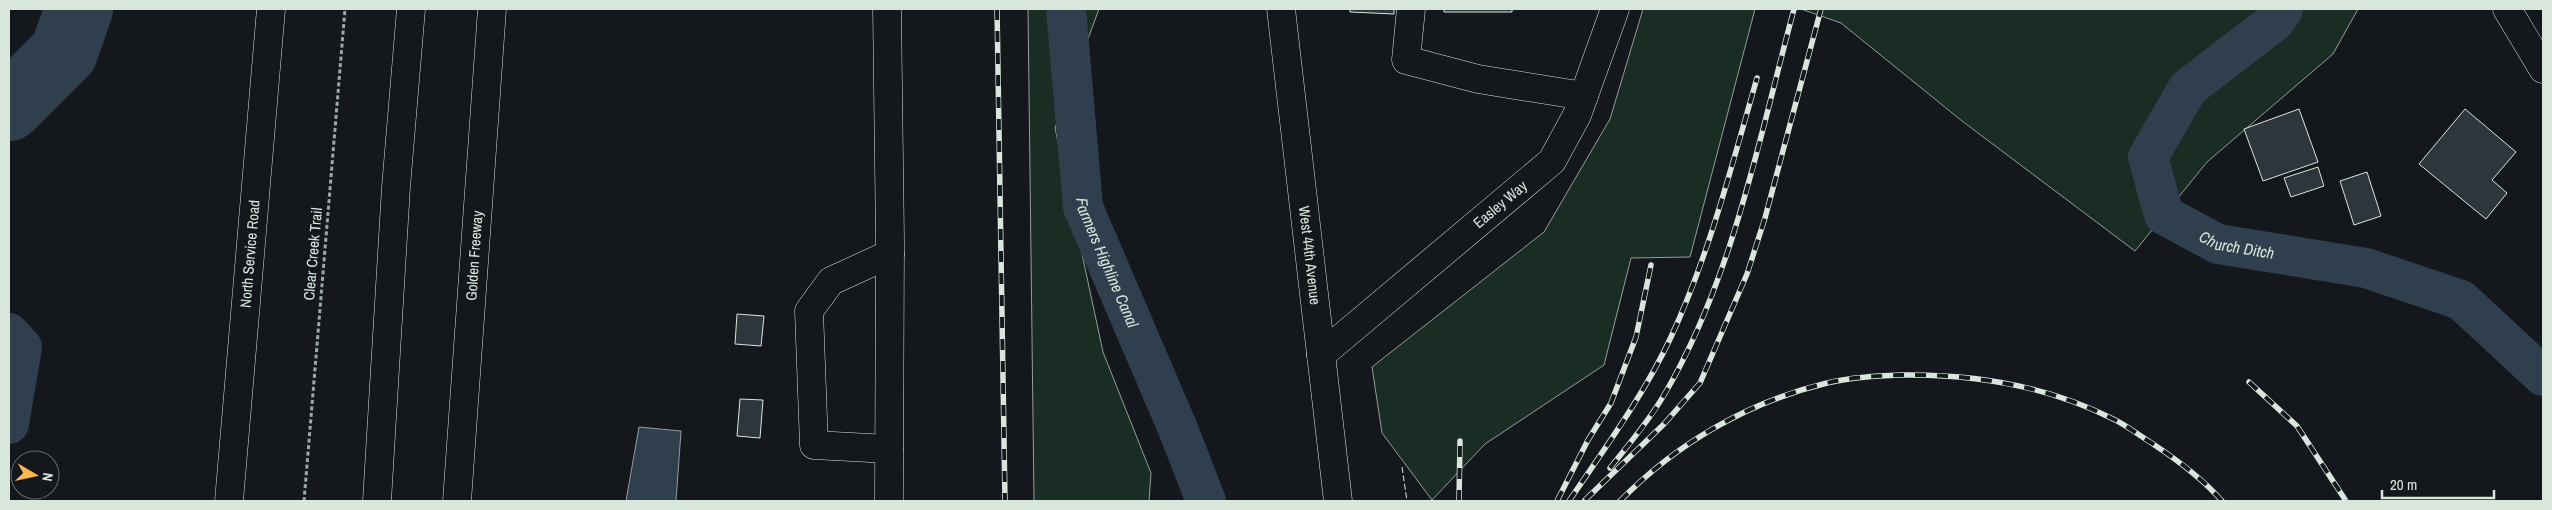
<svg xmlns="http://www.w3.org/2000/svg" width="2552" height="510" font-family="'Archivo Narrow',sans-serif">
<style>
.green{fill:#1a2d24;stroke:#939e99}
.water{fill:#2f3f4d;stroke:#939e99}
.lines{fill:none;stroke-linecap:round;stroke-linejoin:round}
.canal{stroke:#2f3f4d;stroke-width:40}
.river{stroke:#2f3f4d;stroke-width:68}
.building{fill:#2c363c;stroke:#d8e6dc}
.minor-casing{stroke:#d8e6dc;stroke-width:29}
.highway-casing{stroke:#d8e6dc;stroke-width:29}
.path{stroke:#9da8a2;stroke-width:3;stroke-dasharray:4 2.5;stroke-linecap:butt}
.minor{stroke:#14181c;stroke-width:28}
.highway{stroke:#14181c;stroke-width:28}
.rail-casing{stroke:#d8e6dc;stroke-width:5.5}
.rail{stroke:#14181c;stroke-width:4;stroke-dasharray:11;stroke-linecap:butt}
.fence{stroke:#d8e6dc;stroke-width:1;stroke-dasharray:6 2.5;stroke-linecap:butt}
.labels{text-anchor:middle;stroke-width:4;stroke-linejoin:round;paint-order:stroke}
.street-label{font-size:15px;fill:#d8e6dc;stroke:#14181c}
.water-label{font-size:16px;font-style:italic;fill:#d8e6dc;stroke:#14181c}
</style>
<rect width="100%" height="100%" fill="#14181c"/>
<path class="green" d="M1028 9H1099L1055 128 1103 352 1151 473 1149 501H1034Z
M1643 9H1755L1690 257 1631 258 1604 365 1485 444 1432 500 1382 433 1372 367 1544 232 1610 119Z
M1801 9H2358L2333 54 2207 162 2135 251 1962 121 1841 23Z"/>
<path class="water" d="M639 427 681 431 676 501H626Z"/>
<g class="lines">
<g class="canal">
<path id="s1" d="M1066 9 1083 207 1178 429 1206 501"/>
<path id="s2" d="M2283 9 2274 22 2188 88 2148 157 2164 215 2218 244 2366 268 2461 300 2543 376"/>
<path d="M9 333 22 347 9 424"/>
</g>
<path class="river" d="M9 107 64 52 79 9"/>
</g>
<path class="building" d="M1350 9H1394V14L1350 12Z
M1444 9H1512V12H1444Z
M2299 109 2318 162 2263 181 2244 129Z
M2465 109 2516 152 2492 180 2507 193 2486 219 2419 164Z
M2318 167 2324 186 2291 197 2284 178Z
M2367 172 2381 216 2354 225 2340 181Z
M737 314 764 316 761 346 735 344Z
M740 399 763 400 760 438 737 436Z"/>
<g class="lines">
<g class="minor-casing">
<g id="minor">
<path d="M887 9 890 240 889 501"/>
<path id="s3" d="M1281 9 1338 501"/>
<path d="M1411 9 1406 60 1478 79 1584 96"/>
<path d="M2507 9 2543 69"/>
<path id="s4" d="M1321 355 1552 161 1577 115 1615 9"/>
<path d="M889 449 814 445 809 311 831 281 890 254"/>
<path id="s5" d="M229 501 271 9"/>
</g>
</g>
<g class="highway-casing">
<g id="highway">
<path d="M377 501 396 187 411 9"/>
<path id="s6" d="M457 501 492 9"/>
</g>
</g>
<path class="path" d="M304 501 345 9"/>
<use href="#minor" class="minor"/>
<use href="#highway" class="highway"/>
<g class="rail-casing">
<path id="rail" d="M997 9 1005 501
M2249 382 2297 426 2346 501
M1610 468C1629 444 1649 421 1664 395 1733 278 1759 139 1794 9
M1585 500 1664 424 1700 383 1747 274 1765 218 1821 9
M1459 501 1460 441
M1557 501 1588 440 1611 403 1636 337 1651 265
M1569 501C1605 448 1644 395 1671 337 1709 255 1732 165 1757 78
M1620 501C1677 443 1748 402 1827 383 1851 377 1877 376 1902 375 1973 374 2047 386 2111 418 2125 424 2137 434 2150 442 2176 459 2202 478 2222 501"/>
</g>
<use href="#rail" class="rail"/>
<path class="fence" d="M1402 467 1407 501"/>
</g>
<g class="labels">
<g class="street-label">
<text dy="5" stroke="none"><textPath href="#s4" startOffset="234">Easley Way</textPath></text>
<text transform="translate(313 254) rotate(-85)" y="5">Clear Creek Trail</text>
<text dy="5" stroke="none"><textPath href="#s5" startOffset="248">North Service Road</textPath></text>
<text dy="5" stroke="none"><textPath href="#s6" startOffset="246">Golden Freeway</textPath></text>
<text dy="5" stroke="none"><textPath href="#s3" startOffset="248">West 44th Avenue</textPath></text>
</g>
<g class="water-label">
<text dy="6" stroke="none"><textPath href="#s2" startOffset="344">Church Ditch</textPath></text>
<text dy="6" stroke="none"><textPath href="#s1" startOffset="259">Farmers Highline Canal</textPath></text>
</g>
</g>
<rect width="2552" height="510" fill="none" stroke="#d8e6dc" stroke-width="20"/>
<g transform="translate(35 475) rotate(99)"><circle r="24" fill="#14181c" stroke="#626a69"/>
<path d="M0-4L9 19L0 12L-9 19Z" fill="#ffb74d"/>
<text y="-8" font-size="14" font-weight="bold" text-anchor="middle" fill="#d8e6dc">N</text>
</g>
<path d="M2382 490v8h112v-8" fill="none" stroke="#d8e6dc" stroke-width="2.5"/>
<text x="2390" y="490" font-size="15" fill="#d8e6dc" stroke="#14181c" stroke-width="4" paint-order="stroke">20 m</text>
</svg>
